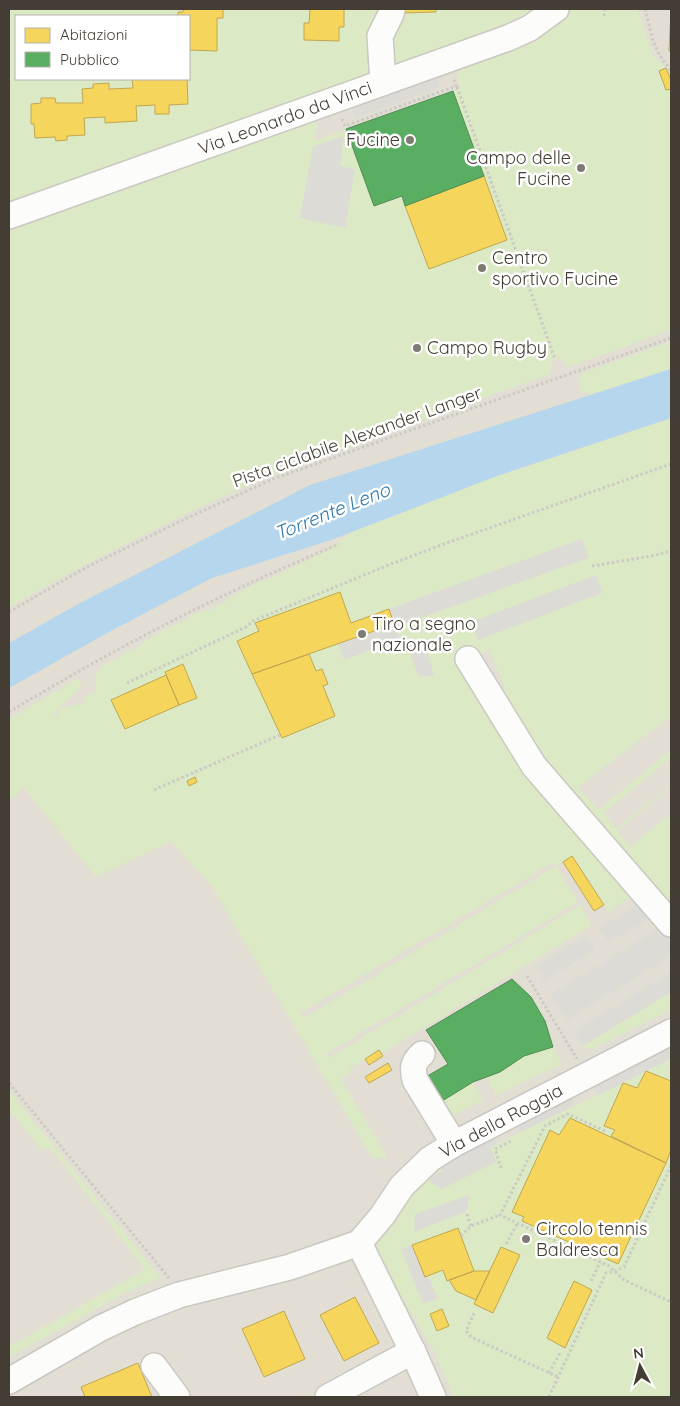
<svg xmlns="http://www.w3.org/2000/svg" width="680" height="1406" font-family="Quicksand,sans-serif">
<style>
.residential{fill:#e2ded3;fill-rule:evenodd}
.green{fill:#dbe9c5;fill-rule:evenodd}
.parking{fill:#dddbd6}
.water{fill:#b5d6ec}
.homes{fill:#f6d55c;stroke:#c0a750}
.public{fill:#5aae61;stroke:#538c53}
.lines{fill:none;stroke-linecap:round;stroke-linejoin:round}
.minor-casing{stroke:#cac8c2;stroke-width:28}
.path{stroke:#cccac5;stroke-width:3;stroke-dasharray:2.5 2.5;stroke-linecap:butt}
.minor{stroke:#fcfcfb;stroke-width:25}
.poi-dot{fill:#7f7a72;stroke:#fff;stroke-width:2}
.labels{text-anchor:middle;stroke-width:5;stroke-linejoin:round;paint-order:stroke}
.street-label{font-size:18px;fill:#433d33;stroke:#fff}
.poi-label{font-size:18px;fill:#433d33;stroke:#fff;text-anchor:start}
.water-label{font-size:19px;font-style:italic;fill:#2d76ad;stroke:#fff}
</style>
<rect width="100%" height="100%" fill="#eeece6"/>
<path class="residential" d="M9 9H671V1397H9ZM16 16H189V79H16Z"/>
<path class="green" d="M9 9H538L513 25 9 206ZM16 16H189V79H16Z
M570 9H637L654 57 666 68 671 80V330L568 367 560 357 552 360 550 374 259 480 181 516 99 557 9 607V230L317 119 315 141 461 88 456 72 468 62 536 38 560 22Z
M671 341V369L592 394 582 392C578 384 577 380 583 373Z
M671 418V716L578 787 598 810 671 750V758L603 813 616 829 671 785V787L617 831 630 847 671 814V894L667 898 671 903V911L633 863 565 788 542 760 516 713H512L500 701 499 692 501 689 505 687 489 651 460 663 467 674 472 686 529 770 594 845 591 847 632 896 608 912 572 856 556 866 578 902 326 1054 329 1058 580 905 592 925 381 1054 379 1051 349 1069 351 1072 341 1079 388 1158H372L211 885 171 841 96 877 24 788 9 800V719L78 678 82 686 54 713 56 717 61 708 82 704 86 696 96 693V675L100 667 109 662 116 660 131 649 139 647 145 640 154 637 161 631 183 622 191 616 200 611H209L215 606 223 604 230 597 259 582 268 580 328 550 352 532 497 476ZM554 862 556 866 304 1018 300 1013Z
M671 992V1010L591 1050 583 1046Z
M553 1047 562 1064 496 1095 486 1077 500 1072 524 1056Z
M671 1059V1397H454L434 1351 378 1260 376 1248H379L377 1244 394 1224 398 1221V1216L410 1192 424 1181 521 1132Z
M473 1082 483 1100 448 1118 439 1103Z
M9 1091 161 1278 129 1291 9 1357V1347L145 1269 49 1146 42 1151 9 1109Z"/>
<path class="parking" d="M434 72 440 87 355 118 350 102Z
M344 136 340 166 355 169 345 228 300 218 313 146Z
M582 539 589 557 588 558 395 627 400 639 344 660 338 644 394 624 389 609Z
M596 575 602 593 478 640 471 622Z
M425 646 434 675 419 677 409 651Z
M644 901 654 916 609 943 599 928Z
M664 926 671 938V956L567 1020 551 994Z
M586 936 595 950 544 981 535 966Z
M671 972V992L583 1046 574 1031Z
M671 1043V1058L599 1095 592 1083Z
M570 1095 575 1105 521 1132 516 1122Z
M492 1134 497 1144 491 1148 496 1162 442 1189 427 1179 444 1171 439 1162Z
M469 1195 467 1211 414 1232 415 1214Z
M412 1245 425 1277 430 1280 438 1299 423 1304 401 1249Z"/>
<path class="water" d="M671 369V418L497 476 331 540 212 578 109 632 9 688V643L80 603 310 485Z"/>
<path class="homes" d="M183 9H223V18H217V51L189 50V16H178V12H183Z
M310 9H344V27H339V41L304 40V23H309Z
M401 9H436V12L401 13Z
M671 9V51H669Z
M666 68 671 80V89L666 90 659 71Z
M132 79H187L188 104 169 105V114H155V105L136 106 137 121 105 123V117L84 118 85 135 67 136V140L56 141 55 137 35 138 34 124H31V104L41 103V98H55L56 103H83L82 89 93 88V84L109 83V89L133 88Z
M484 176 507 240 429 269 405 206Z
M340 592 351 623 389 609 394 624 252 674 237 641 259 631 255 623Z
M309 654 316 671 322 669 328 684 323 686 335 716 282 738 252 674Z
M183 664 197 698 179 705 165 672Z
M166 675 179 705 125 729 111 700Z
M195 777 197 782 189 786 187 781Z
M572 856 604 905 594 911 563 862Z
M379 1050 383 1056 369 1065 365 1059Z
M388 1063 392 1070 369 1083 365 1077Z
M646 1071 671 1081V1150L666 1163 611 1136 615 1130 604 1126 623 1083 637 1088Z
M570 1118 666 1163 618 1264 522 1221 524 1217 512 1212 550 1130 559 1135Z
M458 1228 474 1271 447 1281 443 1270 425 1277 412 1245Z
M501 1247 520 1255 493 1313 474 1304Z
M474 1271H490L476 1300 456 1291 449 1280Z
M574 1281 592 1290 565 1348 547 1338Z
M355 1297 379 1343 344 1361 320 1315Z
M442 1309 449 1326 437 1331 430 1314Z
M284 1311 305 1359 264 1377 242 1329Z
M138 1363 152 1397H85L81 1387Z"/>
<path class="public" d="M453 91 484 176 405 206 402 196 374 206 346 129Z
M512 979 531 997 545 1021 553 1047 524 1056 500 1072 473 1082 439 1103 424 1078 448 1064 426 1030Z"/>
<g class="lines">
<g class="minor-casing">
<path id="minor" d="M383 83 380 36 391 14 392 9
M9 216 508 38 530 28 556 9
M468 659 534 766 671 924
M422 1054C413 1062 412 1068 415 1080L454 1144
M359 1243 414 1354 433 1397
M154 1366 177 1397
M9 1381 101 1328 135 1312 179 1295 290 1267 359 1243 382 1216 402 1186 430 1159 454 1144 671 1032
M328 1397 413 1351"/>
</g>
<path class="path" d="M645 9 653 41 659 54 671 71
M604 16 605 9
M457 87 555 359
M342 119 345 126 456 86 454 80
M592 566 651 556 671 551
M9 612 87 567 183 520 273 479 671 338
M127 683 246 627 253 621 386 566 441 545 671 464
M9 712C79 670 153 629 227 594 264 576 302 560 339 544
M154 790 280 735
M527 976 577 1059
M9 1083 169 1278
M605 1131 568 1114 545 1126 500 1215 609 1266 624 1280 671 1302
M501 1168 495 1149 511 1141
M467 1214 471 1226
M461 1236 471 1226 500 1215
M506 1244 517 1224
M591 1281 600 1262
M474 1313 466 1331 471 1337 558 1377
M549 1373 560 1353
M549 1397 606 1273 615 1271 624 1267 671 1166"/>
<use href="#minor" class="minor"/>
</g>
<g class="poi-dot">
<circle cx="410" cy="140" r="5"/>
<circle cx="581" cy="168" r="5"/>
<circle cx="482" cy="268" r="5"/>
<circle cx="417" cy="348" r="5"/>
<circle cx="362" cy="634" r="5"/>
<circle cx="526" cy="1239" r="5"/>
</g>
<g class="labels">
<g class="street-label">
<text transform="translate(285 118) rotate(-20)" y="6">Via Leonardo da Vinci</text>
<text transform="translate(357 437) rotate(-20)" y="6">Pista ciclabile Alexander Langer</text>
<text transform="translate(501 1121) rotate(-28)" y="6">Via della Roggia</text>
</g>
<g class="poi-label">
<text x="400" y="146" text-anchor="end">Fucine</text>
<text x="571" y="164" text-anchor="end">Campo delle<tspan x="571" dy="21">Fucine</tspan></text>
<text x="492" y="264">Centro<tspan x="492" dy="21">sportivo Fucine</tspan></text>
<text x="427" y="354">Campo Rugby</text>
<text x="372" y="630">Tiro a segno<tspan x="372" dy="21">nazionale</tspan></text>
<text x="536" y="1235">Circolo tennis<tspan x="536" dy="21">Baldresca</tspan></text>
</g>
<g class="water-label">
<text transform="translate(332 511) rotate(-22)" y="7">Torrente Leno</text>
</g>
</g>
<rect width="680" height="1406" fill="none" stroke="#433d33" stroke-width="20"/>
<rect x="15" y="15" width="175" height="65" fill="#ffffff" stroke="#b4b1ad"/>
<rect x="25" y="28" width="25" height="15" fill="#f6d55c" stroke="#b4b1ad"/>
<text x="60" y="40" font-size="15" fill="#433d33">Abitazioni</text>
<rect x="25" y="52" width="25" height="15" fill="#5aae61" stroke="#b4b1ad"/>
<text x="60" y="65" font-size="15" fill="#433d33">Pubblico</text>
<g transform="translate(640 1366) rotate(353)" stroke="#ffffff" stroke-width="4" paint-order="stroke">
<path d="M0-4L9 19L0 12L-9 19Z" fill="#433d33"/>
<text y="-8" font-size="14" font-weight="bold" text-anchor="middle" fill="#433d33">N</text>
</g>
</svg>
